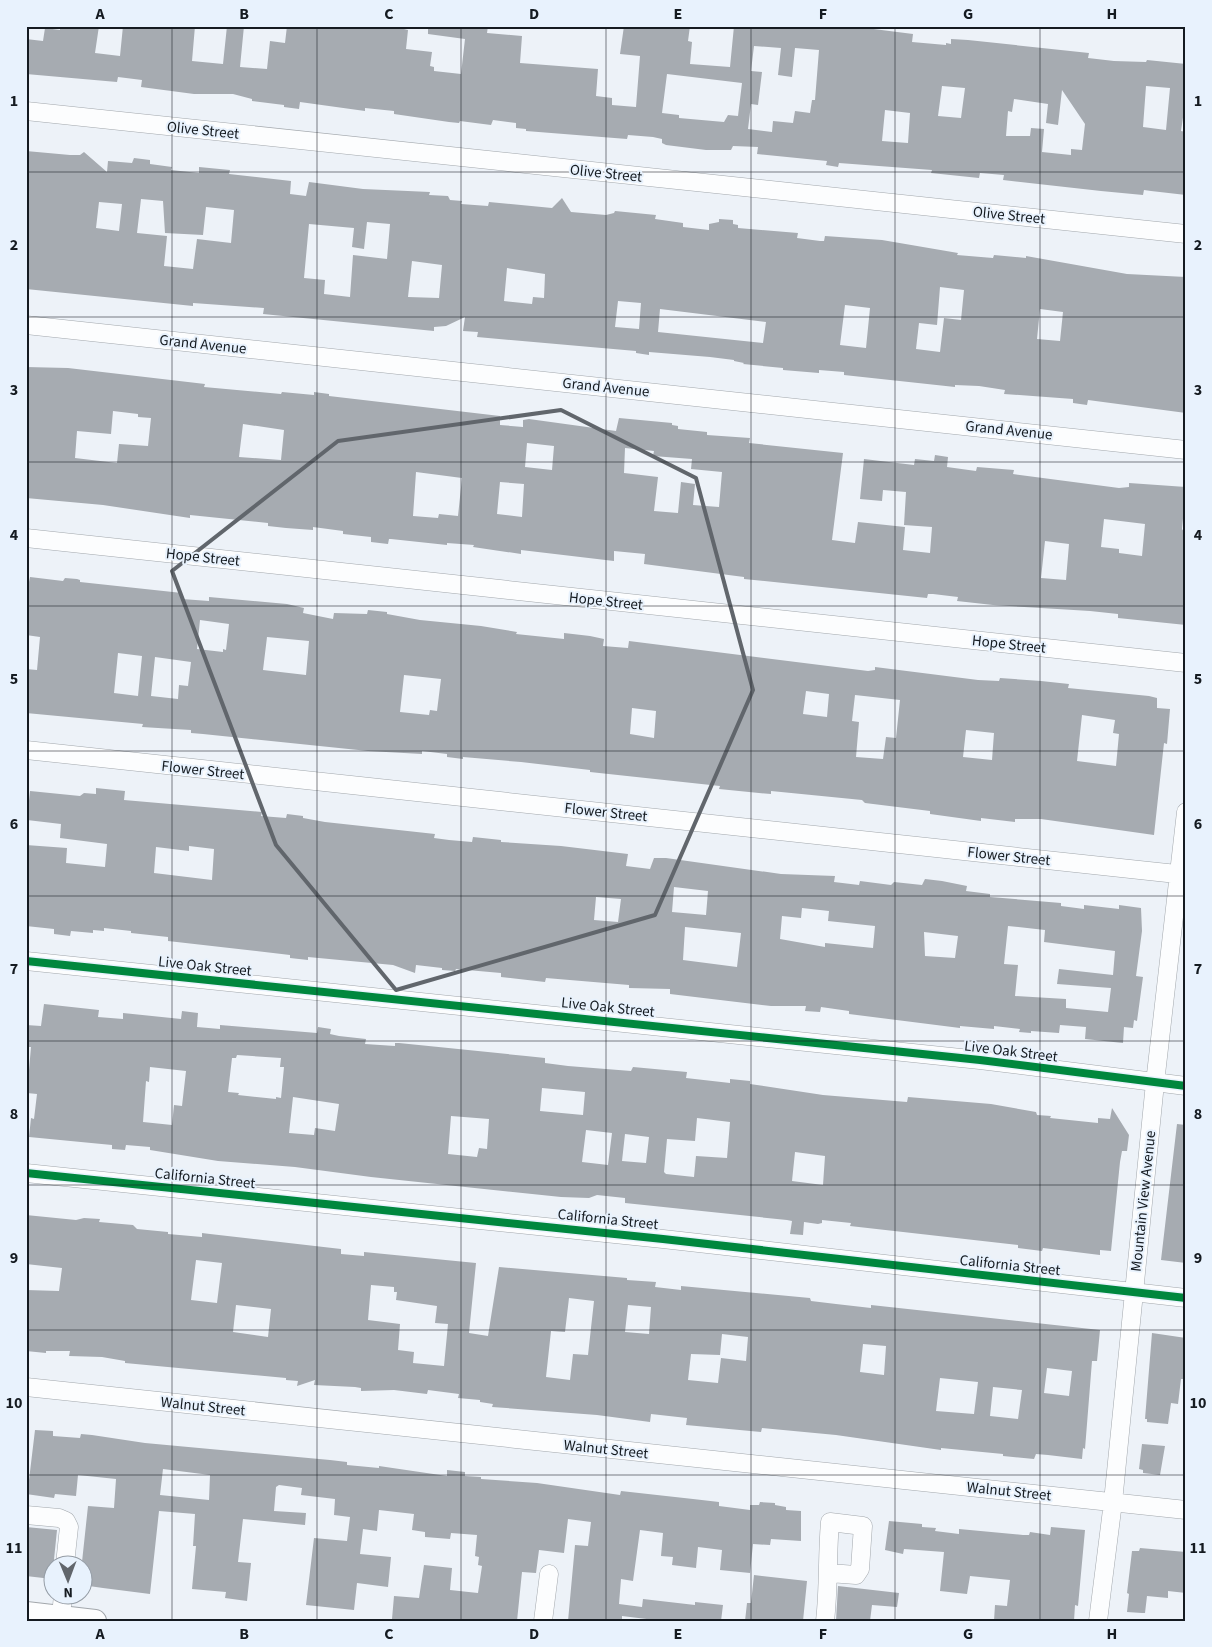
<svg xmlns="http://www.w3.org/2000/svg" width="1212" height="1647" font-family="'Source Sans 3',sans-serif">
<style>
.building{fill:#a6abb1;fill-rule:evenodd}
.lines{fill:none;stroke-linecap:round;stroke-linejoin:round}
.minor-casing{stroke:#a2a7ac;stroke-width:19}
.major-casing{stroke:#a2a7ac;stroke-width:24}
.minor{stroke:#fcfdfe;stroke-width:18}
.major{stroke:#fcfdfe;stroke-width:22}
.cycleway-casing{stroke:#e8f2fd;stroke-width:11}
.cycleway{stroke:#00873e;stroke-width:8}
.marked{fill:none;stroke:#61666c;stroke-width:4;stroke-linejoin:round}
.grid{fill:none;stroke:#151b21;stroke-width:1;stroke-opacity:0.55}
.labels{text-anchor:middle;stroke-width:4;stroke-linejoin:round;paint-order:stroke}
.street-label{font-size:15px;fill:#151b21;stroke:#e8f2fd}
.neatline{fill:none;stroke:#151b21;stroke-width:2}
.grid-label{font-size:16px;text-anchor:middle;font-weight:bold;fill:#151b21}
</style>
<rect width="100%" height="100%" fill="#edf2f8"/>
<path class="building" d="M60 26H99L95 53 120 56 123 26H195L192 61 223 64 227 26H244L240 67 267 69 270 41 285 43 287 26H404V29L408 30 406 49 432 52 430 66 434 67V71L461 74 465 39 428 34V26H488L487 33 522 36 520 63 598 69 596 96 612 98V105L636 107 640 56 620 54 624 26H690L688 41 692 42 690 64 730 67 734 26H850L913 34 912 42 946 45V43L951 44V39L968 40 1089 53 1088 58 1114 61 1146 62 1147 60 1186 64V97L1181 131 1186 132V195L1151 191 1144 190 1143 195 1101 191 1003 180 1004 175 980 173 979 178 931 173 932 170 839 163 838 167 826 165 827 161 757 154 758 147 733 146 731 150H706L666 145 662 143V139L653 137 628 135 627 139 526 131V129L516 128V123L493 120 491 125 460 121 459 123 449 122 394 114V111L365 108V111L300 102 299 109 284 107V105L252 101V99L233 94H194L141 87 142 80 118 77 117 82 26 74V39L43 41 45 28 60 30ZM754 46 781 48 778 75 792 77 795 48 819 50 815 100H812L810 113 795 111 793 123 773 121 772 132 748 129 751 104 758 105 762 72 751 71ZM667 74 742 83 738 116 728 115 724 122 679 118V115L662 113ZM942 86 965 88 961 118 938 116ZM1146 86 1170 88 1166 130 1143 127ZM1062 90 1085 124 1082 150 1071 149V155L1042 152 1044 129 1031 128 1030 136H1006L1008 111 1012 112 1014 99 1048 104 1046 123 1058 125ZM885 110 910 113 908 143 882 141Z
M26 151 70 155H80L84 152 107 172 108 161 132 163 134 158 150 160V164L172 167 171 170 199 173V167L230 170 229 174 291 181 290 194 306 196 309 182 363 189 430 192 429 195 448 196 450 200 462 201 461 204 488 206 489 202 552 208 562 198 571 212 606 215 614 213 615 211 656 215 655 219 683 223V227L709 230V224L719 222V219L733 220V224L738 225V228L798 233 797 238 820 241H824L825 236 882 240 958 253 957 255 993 258 994 255 1026 258V256L1127 274 1186 277V413L1088 400 1087 405 1073 403V399L1004 394 1005 390 979 386 955 385V387L844 375V372L819 370V373L783 370V368L743 364 744 363 734 361V360L710 357 649 352V355L636 353V351L477 337 478 332 463 331 465 317 446 326 434 327V331L263 314 264 308 193 303V306L26 289ZM141 199 163 201 165 233 203 235 206 207 234 210 231 243 197 239 193 269 164 266 167 236 137 233ZM99 202 122 204 119 231 96 228ZM367 222 390 224 387 259 353 255 350 297 324 294 325 280 304 278 309 224 354 228 352 247 364 249ZM412 261 442 265 439 298 408 297ZM507 268 545 274 544 298 533 297 532 304 504 301ZM940 287 964 290 961 320 944 318 940 352 916 349 919 323 937 325ZM618 301 641 303 639 329 615 327ZM845 305 870 308 866 348 840 345ZM660 309 766 322 763 343 658 332ZM1040 309 1063 312 1060 341 1037 339Z
M26 367 68 368 205 384 204 387 281 394 282 392 314 395V392L329 394V396L500 416V425L523 427V420L529 419 616 431 619 418 672 423V425L678 426V429L707 432V435L750 438 749 443 843 453 832 540 855 543 858 522 905 527 903 550 930 553 932 527 904 525 906 492 883 490 882 501 860 499 864 459 914 465 915 459 934 461 935 455 948 457 947 467 976 471 977 467 1014 470 1013 474 1119 488 1129 487V483L1186 487 1182 529 1186 535V625L1118 618V614L1090 611 993 605 957 601 958 597 933 594H928L927 598 744 579V577L644 564 645 554 614 551V561L521 550V554L473 547 474 545 447 543V545L391 539H389L388 544 371 542V537L343 534V531L313 527V530L286 528 268 526V523L190 515V518L103 505 26 498ZM113 411 138 414V417L151 418 148 446 119 444 117 463 75 458 77 431 111 434ZM243 424 284 430 281 460 239 457ZM527 443 554 446 552 470 525 467ZM625 448 654 451 653 456 692 459 691 469 722 472 719 507 693 505 695 484 681 482 678 513 654 511 658 477 624 473ZM416 472 462 478 458 516 439 514 438 518 413 516ZM500 482 524 484 522 517 497 514ZM1104 519 1145 524 1142 556 1119 553V549L1101 547ZM1045 541 1069 544 1066 580 1041 578Z
M30 577 63 581 65 578 77 579 80 580V582L182 593V599L209 601V597L287 604 304 608 303 613 333 619 334 613 367 614 368 610 387 612V614L420 620 481 626 517 632 516 634 564 639V633L590 636 604 639 603 646 628 648 629 641 868 671 875 670V667L978 680 999 681 1000 678 1041 681 1069 684 1068 688 1149 696 1157 698V708L1170 709 1167 744 1164 743 1154 835 1041 819H1015V822L981 818V821L930 814V811L865 803 862 800 771 791V794L759 793 719 789 720 786 590 772V770L521 762 463 757V759L447 757V754L422 751V754L368 751 203 734 191 733V730L158 728 142 727 143 724 26 713V669L37 670 40 637 26 635V582H29ZM200 620 229 624 226 650 223 649V652L197 649ZM267 637 309 641 306 675 263 670ZM118 653 142 656 138 696 114 693ZM155 657 191 662 188 686 179 685 178 699 151 696ZM404 675 441 679 437 711 430 710 429 715 400 712ZM806 691 829 694 827 717 803 714ZM855 695 900 700 896 738 886 737 883 759 856 757 859 722 852 721ZM632 708 656 711 654 738 630 734ZM1082 715 1115 720 1113 733 1119 734 1116 766 1077 761ZM966 730 994 733 992 760 963 757Z
M96 788 125 791 124 800 262 812 261 816 286 818 287 814 303 816V818L325 822 435 834 434 838 449 840 472 842 473 837 501 840V842L561 846 628 854 626 866 650 869 654 858H666L781 874 835 876 834 882 859 885 860 881 891 885 894 882 922 885 925 879 942 881 967 886 966 891 990 894V897L1061 903V906L1084 909V905L1119 909V905L1141 908 1142 931 1136 976 1143 977 1137 1021 1134 1020 1133 1028 1124 1027 1123 1043 1085 1039 1086 1027 1060 1025 1059 1033 1031 1031V1033L1019 1032 1020 1029 994 1026V1029L960 1026V1028L849 1014V1011L821 1007 820 1012 805 1011 806 1006H771L670 994V989L629 988V985L546 978 545 982 501 977V973L456 969 455 971 442 970V968L416 965 415 973 393 965 308 957V960L290 958V955L168 941V937L131 933V931L104 928V931L93 930V933L71 931 70 936 54 934V929L26 926V845L67 848 66 863 105 867 107 844 60 838 61 824 27 820 30 791 80 796 84 793 96 794ZM189 846 214 849 212 880 154 873 156 847 189 851ZM674 887 708 891 706 915 672 912ZM596 897 621 899 618 922 594 920ZM802 908 829 911 828 921 875 926 873 948 825 943V947L780 939 782 916 801 918ZM1008 926 1045 930 1044 942 1115 951 1113 975 1059 969 1057 984 1111 988 1108 1012 1066 1008V999L1015 996 1018 965 1004 964ZM685 927 741 933 737 967 683 960ZM924 932 958 936 955 958 925 956Z
M44 1004 99 1010 98 1017 123 1019V1013L181 1019 182 1011 198 1013 197 1027 220 1029V1025L317 1033 318 1027 331 1029 330 1034 339 1036 366 1039 365 1044 395 1046V1043H399L526 1056 545 1058V1063L568 1066 631 1071 633 1067 687 1072 686 1078 730 1083V1079L750 1081V1084L823 1095 907 1102 908 1097 991 1104 1036 1112 1037 1115 1051 1116 1050 1118 1098 1123V1118L1110 1119 1112 1108 1129 1135 1127 1151H1122L1120 1162 1111 1251 1100 1250V1255L1043 1248 1042 1251 1018 1248V1245L850 1226 851 1223 822 1220V1223L818 1224 804 1222 803 1235 790 1234 792 1221 787 1220 625 1203V1198L597 1195 589 1198 561 1197 371 1177 295 1167 218 1161 150 1150V1147L126 1145 125 1150 112 1149V1145L29 1137 31 1118 34 1119 37 1094 27 1093 31 1047H26V1025L41 1026ZM237 1055 281 1058 280 1067H284L281 1098 276 1097V1099L238 1095 239 1093 228 1092 232 1058H236ZM150 1067 186 1071 182 1106 174 1105 172 1125 143 1122 146 1081 149 1082ZM542 1088 585 1092 583 1115 540 1111ZM293 1097 339 1104 335 1131 315 1128 314 1135 289 1133ZM451 1116 489 1119 487 1149 479 1148 477 1157 448 1154ZM697 1118 730 1122 727 1158 696 1156 694 1177 666 1174 664 1172 667 1139 695 1141ZM586 1130 612 1133 608 1165 582 1162ZM625 1134 649 1137 646 1163 622 1161ZM795 1152 825 1156 823 1185 792 1181Z
M1177 1124 1186 1125V1263L1161 1260Z
M26 1215 76 1220 84 1218 100 1219 99 1222 133 1225 137 1229 168 1232V1234L202 1237V1233L210 1234 341 1249V1254L364 1256V1252L476 1263 469 1333 488 1336 499 1267 627 1278V1280L656 1282 655 1287 681 1290V1286L810 1298 811 1301 836 1304 871 1308V1305L1100 1330 1097 1361H1092L1085 1449 1083 1448 1082 1459 1048 1455 1036 1454 1034 1459 1003 1456V1454L941 1448V1450L836 1435 762 1428 761 1432 686 1425 687 1418 651 1414 650 1422 597 1415 492 1407 493 1404 480 1402V1400L458 1398 459 1394 428 1390 427 1394 394 1390 361 1391V1388L355 1387 314 1385 315 1380 297 1386 298 1381 286 1380V1378L125 1363V1361L102 1357 69 1356 70 1351H46V1353L26 1351V1290L59 1291 62 1268 26 1264ZM196 1260 222 1263 217 1303 191 1300ZM371 1285 394 1287V1292H397L396 1300 437 1306 435 1323 448 1324 444 1366 413 1363 414 1352 398 1350 400 1324 368 1320ZM569 1298 594 1301 588 1355 573 1354 570 1380 546 1377 551 1331 565 1332ZM236 1305 271 1309 268 1337 233 1332ZM628 1305 651 1307 649 1334 625 1332ZM722 1334 748 1337 746 1361 721 1358 718 1383 688 1380 691 1354 720 1355ZM863 1344 886 1346 884 1375 860 1372ZM1047 1368 1072 1371 1069 1396 1044 1393ZM940 1378 978 1382 974 1414 936 1411ZM993 1387 1022 1390 1018 1419 990 1416Z
M1152 1333 1186 1338 1184 1379H1181L1178 1404 1171 1403 1168 1424 1147 1422V1419H1145Z
M35 1430 53 1431V1436L80 1438 81 1434 92 1435 145 1443 330 1460 347 1462V1465L379 1468V1466L447 1476V1470L465 1472V1476L481 1477V1479L537 1483 620 1495 621 1491 693 1499 719 1502V1506L750 1510V1505H759L760 1502 775 1503V1505L786 1507V1510L801 1511V1541L771 1539 770 1545 753 1544 750 1573 720 1570 722 1550 698 1547 696 1568 672 1565 673 1557 661 1556 663 1533 640 1530 633 1581 621 1579 619 1604 642 1607 643 1599 695 1605V1602L723 1605 721 1621H663L622 1616V1621H568L575 1545 588 1546 591 1522 568 1519 564 1553 539 1550 536 1573 522 1572 517 1621 392 1619 394 1596 419 1598 424 1565 452 1568 450 1590 478 1593 482 1566 478 1565 479 1557 475 1556 477 1535 451 1533 450 1539 425 1537V1532L412 1530 414 1514 379 1510 377 1531 363 1529 360 1554 391 1557 388 1587 357 1583 354 1610 306 1605 314 1538 347 1541 350 1517 334 1515 335 1499 301 1495 302 1488 279 1485 276 1487 274 1511 306 1513 305 1525 243 1519 238 1562 251 1563 247 1601 225 1598 226 1592 192 1589 196 1546H193L195 1514 159 1511 150 1594 103 1588 82 1585V1562L88 1506 114 1508 116 1479 78 1475 76 1496 55 1494 54 1498 26 1494V1480H29ZM163 1469 210 1475 209 1500 160 1495Z
M1142 1444 1165 1446 1160 1475 1143 1473V1470L1139 1469Z
M889 1521 922 1524V1527L936 1528 935 1531 959 1534V1529L1023 1535H1029L1030 1532 1050 1535 1051 1527 1085 1530 1078 1606 1075 1605 1074 1621H994L995 1605 1007 1606 1010 1580 970 1576 967 1594 940 1591 944 1552 904 1549 903 1554 885 1550Z
M26 1527 57 1530 52 1579 26 1576Z
M1140 1548 1186 1552V1593L1168 1591V1598L1147 1596 1145 1613H1142L1127 1612 1129 1594 1127 1593 1132 1551H1139Z
M754 1575 807 1581 803 1621H745L747 1603H751Z
M838 1586 899 1593 897 1607 872 1605 870 1621H836Z"/>
<g class="lines">
<g class="minor-casing">
<path id="minor" d="M26 111 1186 234
M26 325 1186 450
M26 538 1186 663
M26 750 1186 875
M26 961 980 1060 1186 1086
M26 1173 663 1239 1186 1298
M26 1387 1186 1510
M26 1515 59 1518 66 1521 69 1527 65 1564
M61 1617 63 1594
M543 1621 549 1574
M825 1621C829 1588 827 1555 830 1522L863 1526 860 1569 856 1575 829 1573
M1098 1621 1113 1502 1155 1083 1186 812"/>
</g>
<g class="major-casing">
<path id="major" d="M26 1613 95 1621"/>
</g>
<use href="#minor" class="minor"/>
<use href="#major" class="major"/>
<g class="cycleway-casing">
<path id="cycleway" d="M26 961 980 1060 1186 1086
M26 1173 663 1239 1186 1298"/>
</g>
<use href="#cycleway" class="cycleway"/>
</g>
<path class="marked" d="M561 410 696 478 753 690 655 915 396 990 276 845 172 571 338 441Z"/>
<path class="grid" d="M172 26V1621M317 26V1621M461 26V1621M606 26V1621M751 26V1621M895 26V1621M1040 26V1621M26 172H1186M26 317H1186M26 462H1186M26 606H1186M26 751H1186M26 896H1186M26 1041H1186M26 1185H1186M26 1330H1186M26 1475H1186"/>
<g class="labels">
<g class="street-label">
<text transform="translate(203 130) rotate(6)" y="5">Olive Street</text>
<text transform="translate(606 173) rotate(6)" y="5">Olive Street</text>
<text transform="translate(1009 215) rotate(6)" y="5">Olive Street</text>
<text transform="translate(203 344) rotate(6)" y="5">Grand Avenue</text>
<text transform="translate(606 387) rotate(6)" y="5">Grand Avenue</text>
<text transform="translate(1009 430) rotate(6)" y="5">Grand Avenue</text>
<text transform="translate(203 557) rotate(6)" y="5">Hope Street</text>
<text transform="translate(606 601) rotate(6)" y="5">Hope Street</text>
<text transform="translate(1009 644) rotate(6)" y="5">Hope Street</text>
<text transform="translate(203 770) rotate(6)" y="5">Flower Street</text>
<text transform="translate(606 812) rotate(6)" y="5">Flower Street</text>
<text transform="translate(1009 856) rotate(6)" y="5">Flower Street</text>
<text transform="translate(205 966) rotate(6)" y="5">Live Oak Street</text>
<text transform="translate(608 1007) rotate(6)" y="5">Live Oak Street</text>
<text transform="translate(1011 1051) rotate(7)" y="5">Live Oak Street</text>
<text transform="translate(205 1178) rotate(6)" y="5">California Street</text>
<text transform="translate(1143 1201) rotate(-84)" y="5">Mountain View Avenue</text>
<text transform="translate(608 1219) rotate(6)" y="5">California Street</text>
<text transform="translate(1010 1265) rotate(6)" y="5">California Street</text>
<text transform="translate(203 1406) rotate(6)" y="5">Walnut Street</text>
<text transform="translate(606 1449) rotate(6)" y="5">Walnut Street</text>
<text transform="translate(1009 1491) rotate(6)" y="5">Walnut Street</text>
</g>
</g>
<rect width="1212" height="1647" fill="none" stroke="#e8f2fd" stroke-width="55"/>
<g transform="translate(68 1580) rotate(179)"><circle r="24" fill="#e8f2fd" stroke="#949ca5"/>
<path d="M0-4L9 19L0 12L-9 19Z" fill="#61666c"/>
<text y="-8" font-size="14" font-weight="bold" text-anchor="middle" fill="#151b21">N</text>
</g>
<rect x="28" y="28" width="1156" height="1592" class="neatline"/>
<g class="grid-label">
<text x="100" y="19">A</text>
<text x="244" y="19">B</text>
<text x="389" y="19">C</text>
<text x="534" y="19">D</text>
<text x="678" y="19">E</text>
<text x="823" y="19">F</text>
<text x="968" y="19">G</text>
<text x="1112" y="19">H</text>
<text x="14" y="106">1</text>
<text x="1198" y="106">1</text>
<text x="14" y="250">2</text>
<text x="1198" y="250">2</text>
<text x="14" y="395">3</text>
<text x="1198" y="395">3</text>
<text x="14" y="540">4</text>
<text x="1198" y="540">4</text>
<text x="14" y="684">5</text>
<text x="1198" y="684">5</text>
<text x="14" y="829">6</text>
<text x="1198" y="829">6</text>
<text x="14" y="974">7</text>
<text x="1198" y="974">7</text>
<text x="14" y="1119">8</text>
<text x="1198" y="1119">8</text>
<text x="14" y="1263">9</text>
<text x="1198" y="1263">9</text>
<text x="14" y="1408">10</text>
<text x="1198" y="1408">10</text>
<text x="14" y="1553">11</text>
<text x="1198" y="1553">11</text>
<text x="100" y="1639">A</text>
<text x="244" y="1639">B</text>
<text x="389" y="1639">C</text>
<text x="534" y="1639">D</text>
<text x="678" y="1639">E</text>
<text x="823" y="1639">F</text>
<text x="968" y="1639">G</text>
<text x="1112" y="1639">H</text>
</g>
</svg>
